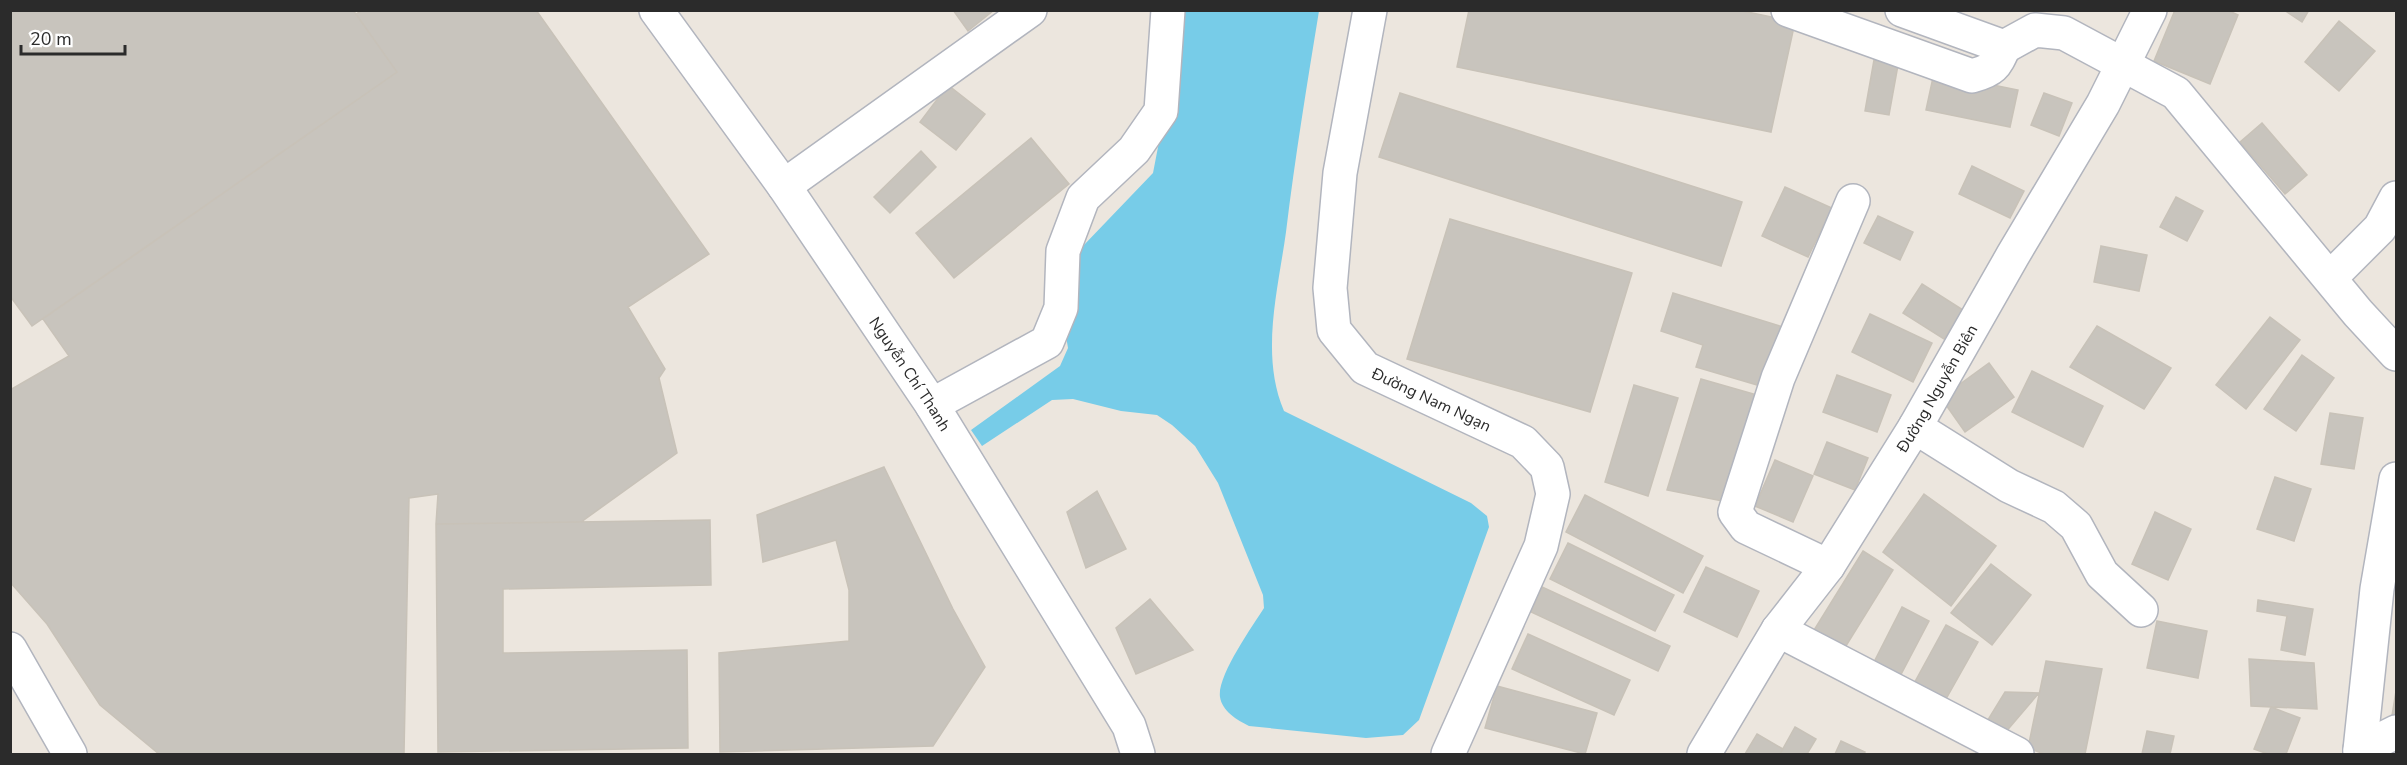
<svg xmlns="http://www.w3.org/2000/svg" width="2407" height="765" font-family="'Nunito Sans',sans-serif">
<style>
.water{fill:#77cce8}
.building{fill:#c8c4bd;stroke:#c8c2b8;stroke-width:1.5}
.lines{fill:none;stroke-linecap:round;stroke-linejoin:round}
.minor-casing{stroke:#b2b5be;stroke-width:36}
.minor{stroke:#fff;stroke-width:33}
.labels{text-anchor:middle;stroke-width:5;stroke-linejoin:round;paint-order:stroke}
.street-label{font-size:16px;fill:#2b2b2b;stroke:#fff}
</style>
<rect width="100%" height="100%" fill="#ece6de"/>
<path class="water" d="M1181 11H1319C1307 84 1295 158 1286 232 1278 290 1260 355 1284 411L1471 503 1487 516 1489 527 1419 720 1403 735 1366 738 1249 726C1237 720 1222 711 1220 697 1217 676 1252 627 1264 608L1263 595 1218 483 1195 446 1172 425 1157 415 1121 411 1073 399 1052 400 982 446 971 430 1060 366 1068 348 1062 312 1063 285 1083 246 1153 173 1174 64Z"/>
<path class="building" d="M10 10H353L397 72 32 326 10 296Z
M363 10H536L709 254 628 307 665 369 659 378 677 453 581 522 436 524 438 494 409 498 404 754H159L100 705 47 624 10 582V390L69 356 43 319 397 72 356 14Z
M953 10H994L968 31Z
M1469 10H1738L1795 22 1771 132 1457 67Z
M2175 10H2227L2238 15 2210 84 2154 61Z
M2284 10H2309L2302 22Z
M2339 21 2375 51 2339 91 2305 62Z
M1874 60 1898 65 1889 115 1865 111Z
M1934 73 2018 90 2010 127 1926 110Z
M948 85 985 114 956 150 920 122Z
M1400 93 1742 202 1721 266 1379 157Z
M2044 93 2072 103 2059 136 2031 125Z
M2262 123 2307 175 2285 194 2240 142Z
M1031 138 1069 184 954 278 916 233Z
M921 151 936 167 890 213 874 197Z
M1972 166 2024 191 2010 218 1959 194Z
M1785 187 1832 208 1808 257 1762 236Z
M2176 197 2203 211 2187 241 2160 227Z
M1878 216 1913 232 1900 260 1864 243Z
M1450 219 1632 273 1590 412 1407 359Z
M2101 246 2147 255 2139 291 2094 282Z
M1922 284 1963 310 1944 339 1903 313Z
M1673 293 1783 327 1764 387 1696 367 1703 345 1661 331Z
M1870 314 1932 343 1913 382 1852 352Z
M2270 317 2300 340 2246 409 2216 385Z
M2097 326 2171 368 2144 409 2070 367Z
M2302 355 2334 378 2296 431 2264 409Z
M1989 363 2014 397 1965 432 1941 398Z
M2032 371 2103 406 2083 447 2012 412Z
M1837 375 1891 395 1877 432 1823 412Z
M1701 379 1757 395 1722 501 1667 490Z
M1634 385 1678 398 1648 496 1605 482Z
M2330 413 2363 418 2354 469 2321 464Z
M1827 442 1868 458 1855 490 1814 474Z
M1775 460 1813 476 1793 522 1755 506Z
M884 467 953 609 985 667 933 746 720 752 719 653 849 641V590L836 540 763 562 757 515Z
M2275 477 2311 489 2294 541 2257 529Z
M1097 491 1126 549 1086 568 1067 512Z
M1924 494 1996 546 1951 606 1883 552Z
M1585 495 1703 556 1683 593 1566 532Z
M2155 512 2191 529 2168 580 2132 564Z
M710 520 711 585 503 589V653L687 650 688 748 438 752 436 524Z
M1568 543 1674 595 1655 631 1550 579Z
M1863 551 1893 570 1841 654 1811 635Z
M1991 564 2031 595 1992 645 1951 613Z
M1706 567 1759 591 1737 637 1684 612Z
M1542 587 1670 646 1658 671 1531 612Z
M1150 599 1193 650 1136 674 1116 628Z
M2258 600 2313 609 2305 655 2281 650 2287 616 2257 611Z
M1902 607 1929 621 1897 682 1871 668Z
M2157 621 2207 631 2198 678 2147 668Z
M1946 625 1978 642 1942 706 1911 689Z
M1528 634 1630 680 1614 715 1512 669Z
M2249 659 2314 663 2317 709 2251 706Z
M2046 661 2102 669 2085 754H2044L2028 748Z
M1497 686 1597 713 1585 754 1485 728Z
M2396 691V729L2390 728Z
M2005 692 2039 693 2004 734 1986 723Z
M2271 707 2300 718 2286 754H2268L2254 749Z
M1795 727 1816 739 1807 754H1780Z
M2147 731 2174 736 2170 754H2142Z
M1757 734 1783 749 1780 754H1745Z
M1841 741 1865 752 1864 754H1835Z"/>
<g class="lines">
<g class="minor-casing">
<g id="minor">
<path id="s1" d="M656 10 784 186 932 405 1129 726 1138 754"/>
<path id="s2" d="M1370 10 1340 173 1330 288 1334 330 1365 368 1523 442 1547 467 1553 494 1541 546 1448 754"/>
<path d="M1788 10 1972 76C1993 70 1995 67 2004 47"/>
<path d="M1902 10 2004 47 2035 30 2064 33 2176 93 2358 313 2396 354"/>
<path d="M784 186 1030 10"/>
<path d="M2330 278 2380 228 2396 198"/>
<path d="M932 405 1047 342 1061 308 1063 251 1083 198 1134 150 1161 111 1168 10"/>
<path d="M1915 427 2009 486 2054 507 2076 526 2102 574 2141 610"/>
<path d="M1828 566 1746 527 1735 512 1778 378 1853 201"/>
<path d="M1778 630 2017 754"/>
<path d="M10 649 70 754"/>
<path d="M2360 750 2377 589 2396 479"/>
<path id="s3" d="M1704 754 1778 630 1828 566 1915 427 2013 255 2103 104 2150 10"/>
<path d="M2360 754V750L2396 732"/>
</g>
</g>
<use href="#minor" class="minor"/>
</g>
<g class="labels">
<g class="street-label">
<text dy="6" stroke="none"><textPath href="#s1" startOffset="444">Nguyễn Chí Thanh</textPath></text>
<text dy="6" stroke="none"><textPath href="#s3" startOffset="434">Đường Nguyễn Biên</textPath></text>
<text dy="6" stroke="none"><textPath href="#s2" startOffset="446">Đường Nam Ngạn</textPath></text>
</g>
</g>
<rect width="2407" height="765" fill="none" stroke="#2b2b2b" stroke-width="24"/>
<path d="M21 45v9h104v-9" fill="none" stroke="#2b2b2b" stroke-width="3"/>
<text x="30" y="45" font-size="18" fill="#2b2b2b" stroke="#ffffff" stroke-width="4.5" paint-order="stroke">20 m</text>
</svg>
